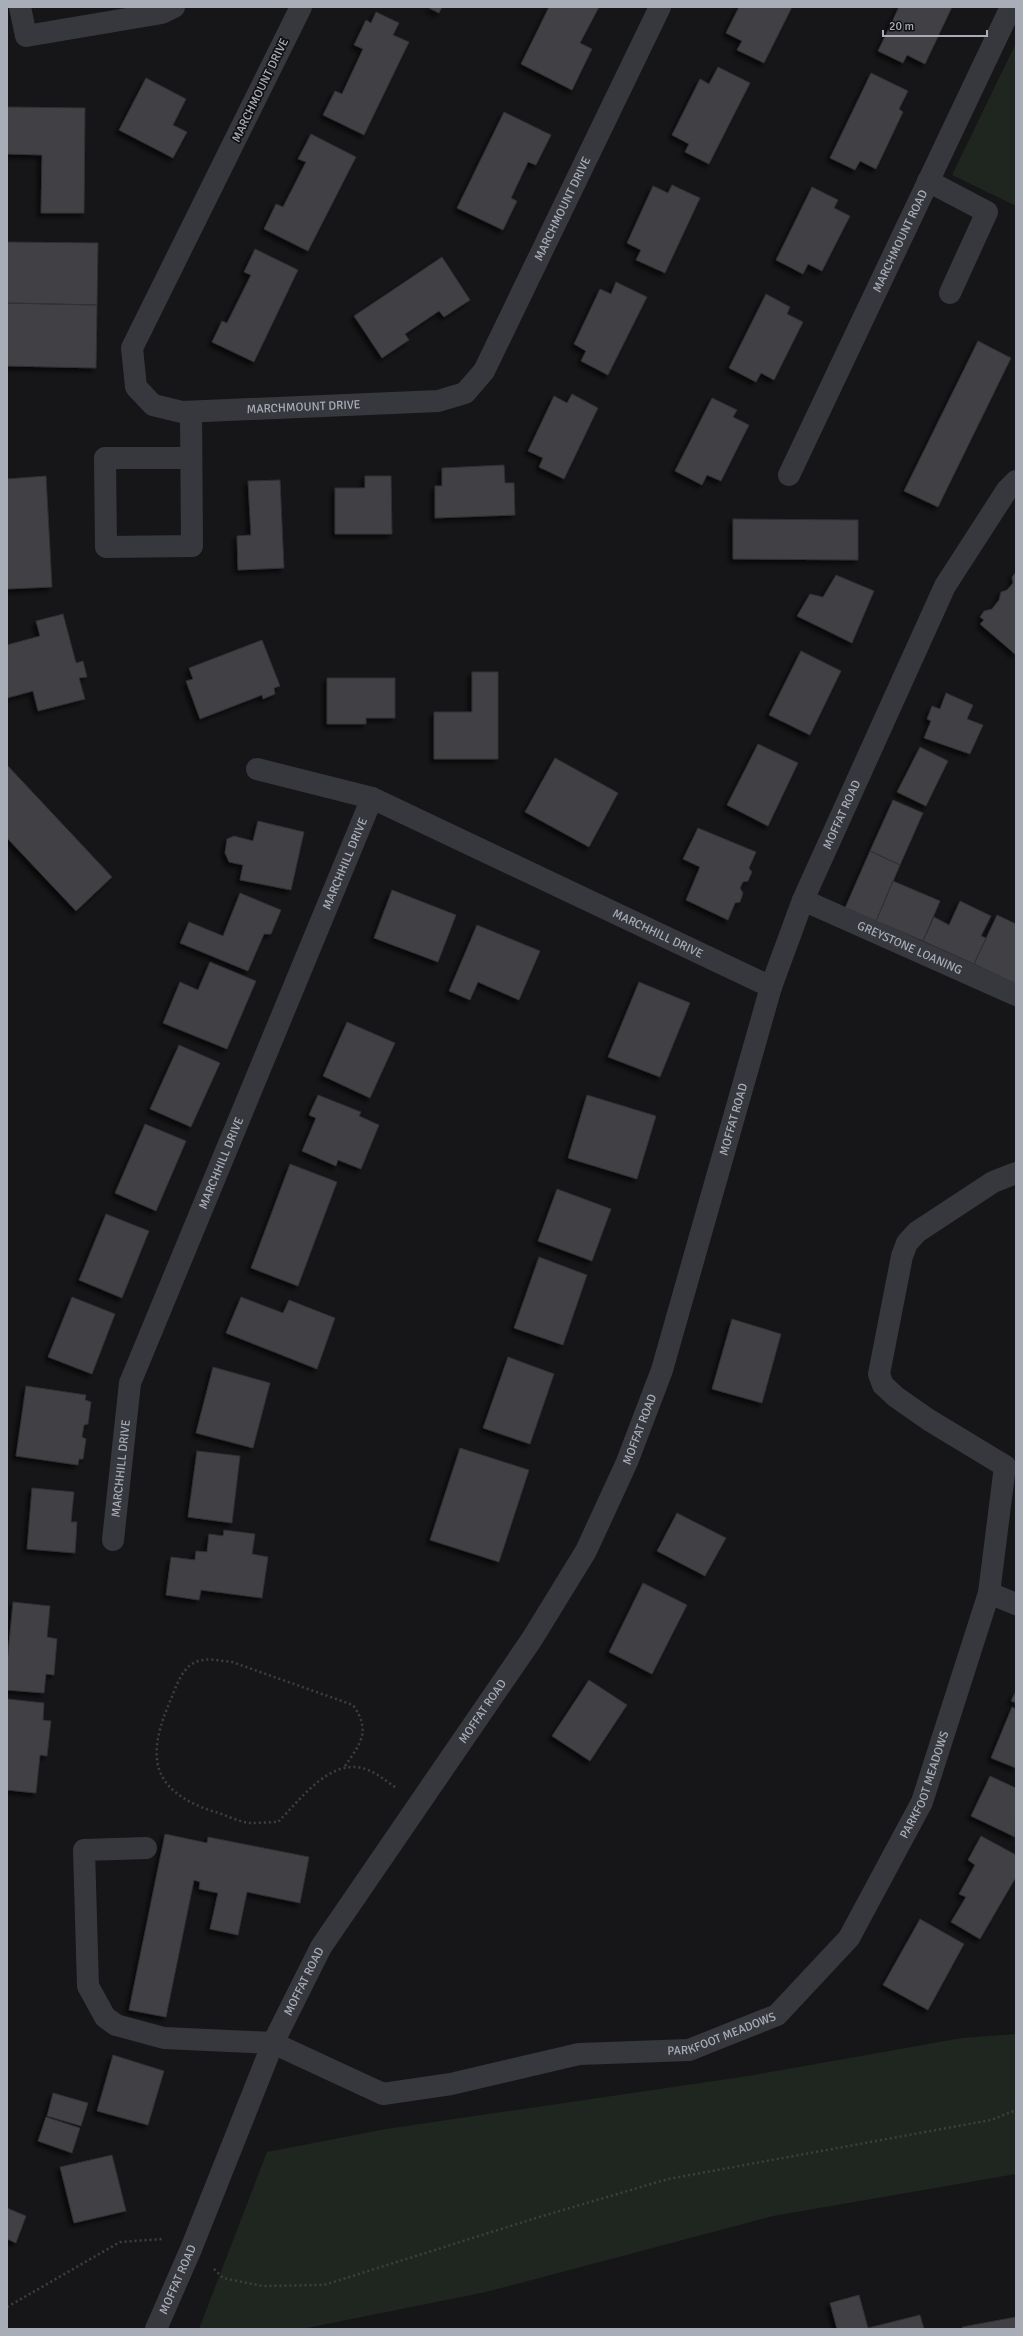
<svg xmlns="http://www.w3.org/2000/svg" width="1023" height="2336" font-family="Signika,sans-serif">
<style>
.green{fill:#1e261f}
.building{fill:#404145;stroke:#303034;filter:url(#shadow)}
.lines{fill:none;stroke-linecap:round;stroke-linejoin:round}
.path{stroke:#3d3f44;stroke-width:2.5;stroke-dasharray:2 3;stroke-linecap:butt}
.minor{stroke:#37383d;stroke-width:22}
.labels{text-anchor:middle;stroke-width:3.5;stroke-linejoin:round;paint-order:stroke}
.street-label{font-size:12px;fill:#a8adb8;stroke:#111113}
</style>
<defs>
<filter id="shadow"><feDropShadow dx="-3.5" dy="3.5" stdDeviation="2" flood-color="#0009"/></filter>
</defs>
<rect width="100%" height="100%" fill="#161618"/>
<path class="green" d="M1016 43V206L952 175Z
M1016 2034V2174L773 2216 486 2292 302 2329H199L267 2152 386 2129 748 2076 962 2038Z"/>
<path class="building" d="M427 7H442L439 13Z
M549 7H599L580 43 592 49 572 90 521 64Z
M739 7H792L764 63 737 50 742 41 726 33Z
M899 7H952L925 64 907 55 903 63 878 51Z
M376 12 399 23 393 35 409 42 364 135 323 115 335 91 342 94 363 49 354 45 366 20 371 23Z
M718 67 750 83 709 164 685 152 689 144 672 135 700 79 709 84Z
M871 73 908 91 899 109 903 112 876 169 860 161 855 170 830 158Z
M146 78 186 99 173 125 187 132 173 158 119 130Z
M7 107 85 108 84 213H41L42 155 7 154Z
M504 112 551 135 536 165 528 162 511 198 517 201 503 230 457 208Z
M311 134 356 157 308 251 264 229 276 204 283 207 306 162 298 159Z
M672 185 700 198 665 273 636 260 641 250 627 243 653 186 668 193Z
M812 187 838 200 834 208 850 216 822 271 808 264 803 274 776 260Z
M7 242 98 243 97 305 7 303Z
M255 249 298 270 254 362 212 342 222 321 227 323 251 275 244 272Z
M442 257 470 300 444 317 439 311 405 334 409 340 382 358 354 316Z
M616 282 647 297 608 375 581 361 586 351 574 344 600 289 611 294Z
M766 294 790 307 787 314 803 322 774 380 761 373 756 382 729 368Z
M7 303 97 305 96 368 7 366Z
M978 341 1011 358 938 507 904 491Z
M572 394 598 408 564 479 539 467 543 458 528 451 554 396 567 403Z
M712 398 737 410 733 417 749 425 721 481 707 475 702 485 675 471Z
M504 465 505 483H514L515 515 435 518V486H442V468Z
M46 476 52 587 7 589V479Z
M365 476H391L392 534H335V488H365Z
M280 480 284 568 238 570 237 536 251 535 248 481Z
M733 519 858 520V560L733 559Z
M1016 572V655L980 624 984 620 980 617 984 611 992 609 999 600 1001 592 1007 590 1013 583 1012 577Z
M836 575 874 591 852 643 797 616 810 594 823 597Z
M63 614 76 663 83 661 87 677 79 678 85 699 38 711 33 691 7 698V645L40 636 36 621Z
M262 640 280 686 274 688 275 694 263 699 262 695 200 719 186 681 193 679 189 668Z
M801 651 841 671 810 735 769 715Z
M472 672H498V759H434V712H472Z
M327 678H395V718H366V724H327Z
M946 693 973 705 967 719 983 725 970 754 924 738 931 721 927 719 932 706 940 709Z
M758 744 798 763 768 826 727 805Z
M920 747 948 761 926 806 897 792Z
M555 758 618 793 589 847 525 812Z
M7 765 112 877 76 911 7 838Z
M893 800 923 813 900 865 870 851Z
M258 821 304 832 291 890 240 880 243 865 229 862 225 853 227 839 234 836 253 841Z
M698 828 756 852 749 868 752 872 748 881 743 882 740 888 743 893 740 902 735 903 728 920 686 900 700 867 683 859Z
M870 851 900 865 876 921 845 908Z
M893 881 940 901 923 941 876 921Z
M392 890 456 915 438 962 374 938Z
M240 893 281 910 271 934H264L248 971 180 943 189 922 223 936Z
M960 901 991 916 981 936 986 938 974 964 923 941 934 917 949 925Z
M997 915 1016 924V984L974 964Z
M477 925 540 951 519 1000 478 982 470 1000 449 991Z
M210 962 256 981 227 1049 163 1023 180 982 198 990Z
M639 982 690 1003 660 1077 608 1057Z
M347 1022 395 1043 370 1098 323 1076Z
M179 1045 220 1063 191 1127 150 1109Z
M318 1095 361 1112 359 1116 379 1125 361 1169 338 1160 336 1166 302 1151 316 1118 309 1115Z
M587 1095 656 1116 637 1179 568 1158Z
M145 1124 186 1141 156 1211 115 1193Z
M290 1164 337 1182 298 1286 251 1268Z
M557 1189 611 1209 592 1261 538 1241Z
M106 1214 149 1231 122 1298 79 1280Z
M539 1257 587 1275 563 1345 514 1328Z
M72 1297 115 1314 92 1374 48 1357Z
M241 1297 283 1313 289 1300 335 1318 317 1369 226 1333Z
M732 1319 781 1334 762 1403 712 1389Z
M508 1357 554 1374 530 1444 483 1428Z
M213 1367 270 1383 253 1448 196 1433Z
M26 1386 86 1395 85 1400 91 1402 88 1424 84 1425 82 1437 86 1439 83 1459H79L78 1465 16 1456Z
M460 1448 529 1470 499 1562 430 1540Z
M197 1451 240 1456 232 1523 188 1517Z
M32 1488 74 1492 71 1522H77L75 1553 27 1549Z
M677 1513 726 1538 705 1576 657 1551Z
M224 1530 255 1534 252 1554 268 1557 262 1598 201 1590 199 1600 166 1595 171 1557 195 1560 196 1551 207 1552 209 1534 223 1536Z
M643 1583 687 1605 652 1674 609 1652Z
M13 1602 50 1606 47 1637 57 1639 54 1675 46 1674 44 1693 7 1690V1665Z
M589 1680 627 1705 590 1761 552 1736Z
M1016 1691V1703L1011 1701Z
M7 1699 44 1703 43 1720 51 1721 47 1756 40 1755 36 1793 7 1790Z
M1012 1707 1016 1709V1768L991 1758Z
M990 1776 1016 1788 1015 1837 971 1816Z
M165 1834 207 1843 208 1837 309 1857 300 1903 247 1892 238 1935 210 1929 218 1893 199 1889 200 1882 194 1880 166 2017 129 2010Z
M981 1836 1016 1855V1877L980 1939 951 1922 966 1897 959 1894 975 1865 968 1860Z
M920 1919 964 1944 928 2010 883 1985Z
M113 2055 164 2071 148 2125 97 2111Z
M53 2093 88 2103 81 2126 47 2116Z
M46 2117 80 2128 72 2153 38 2141Z
M112 2155 126 2211 74 2223 60 2167Z
M7 2208 26 2216 16 2243 7 2239Z
M859 2295 868 2328 920 2315 924 2329H837L830 2303Z
M1016 2317V2329H963L962 2327Z"/>
<g class="lines">
<path class="path" d="M345 1766C361 1743 371 1731 353 1705L232 1662C220 1661 207 1657 196 1662 182 1667 176 1687 171 1699 146 1756 150 1790 212 1811 224 1814 238 1822 250 1823 259 1823 269 1822 278 1822 301 1799 332 1755 368 1770 378 1774 386 1781 395 1787
M214 2269 223 2278 262 2286 324 2285 536 2218 668 2179 991 2120 1016 2110
M7 2307 120 2242 162 2239"/>
<g class="minor">
<path d="M20 7 26 36 162 13 174 7"/>
<path id="s1" d="M301 7 132 348 136 387 153 405 182 412 438 401 465 393 484 371 660 7"/>
<path d="M928 181 987 212 950 293"/>
<path d="M191 412 192 546 106 547 105 458H191"/>
<path id="s2" d="M789 475 1011 7"/>
<path id="s3" d="M257 769 372 798 771 987"/>
<path id="s4" d="M803 900 1016 995"/>
<path id="s5" d="M113 1540 130 1383 372 798"/>
<path d="M989 1593 1016 1604"/>
<path id="s6" d="M146 1848 84 1850 88 1986 105 2017 116 2025 164 2038 273 2043 383 2094 451 2084 579 2054 689 2050 777 2015 849 1938 922 1802 989 1593 1005 1466 929 1420 896 1397 883 1385 879 1374 902 1256 907 1243 917 1232 993 1182 1016 1173"/>
<path id="s7" d="M156 2329 191 2249 273 2043 321 1947 532 1639 586 1551 627 1462 662 1370 771 987 803 900 945 586 1007 490 1016 481"/>
</g>
</g>
<g class="labels">
<g class="street-label">
<text transform="translate(260 90) rotate(-64)" y="4">MARCHMOUNT DRIVE</text>
<text dy="4" stroke="none"><textPath href="#s1" startOffset="968">MARCHMOUNT DRIVE</textPath></text>
<text dy="4" stroke="none"><textPath href="#s2" startOffset="259">MARCHMOUNT ROAD</textPath></text>
<text dy="4" stroke="none"><textPath href="#s1" startOffset="596">MARCHMOUNT DRIVE</textPath></text>
<text dy="4" stroke="none"><textPath href="#s7" startOffset="1674">MOFFAT ROAD</textPath></text>
<text dy="4" stroke="none"><textPath href="#s5" startOffset="720">MARCHHILL DRIVE</textPath></text>
<text dy="4" stroke="none"><textPath href="#s3" startOffset="435">MARCHHILL DRIVE</textPath></text>
<text dy="4" stroke="none"><textPath href="#s4" startOffset="117">GREYSTONE LOANING</textPath></text>
<text dy="4" stroke="none"><textPath href="#s7" startOffset="1350">MOFFAT ROAD</textPath></text>
<text dy="4" stroke="none"><textPath href="#s5" startOffset="396">MARCHHILL DRIVE</textPath></text>
<text dy="4" stroke="none"><textPath href="#s7" startOffset="1026">MOFFAT ROAD</textPath></text>
<text dy="4" stroke="none"><textPath href="#s5" startOffset="72">MARCHHILL DRIVE</textPath></text>
<text dy="4" stroke="none"><textPath href="#s7" startOffset="702">MOFFAT ROAD</textPath></text>
<text dy="4" stroke="none"><textPath href="#s6" startOffset="1209">PARKFOOT MEADOWS</textPath></text>
<text dy="4" stroke="none"><textPath href="#s7" startOffset="378">MOFFAT ROAD</textPath></text>
<text dy="4" stroke="none"><textPath href="#s6" startOffset="873">PARKFOOT MEADOWS</textPath></text>
<text dy="4" stroke="none"><textPath href="#s7" startOffset="54">MOFFAT ROAD</textPath></text>
</g>
</g>
<rect width="1023" height="2336" fill="none" stroke="#a8adb8" stroke-width="16"/>
<path d="M883 30v6h104v-6" fill="none" stroke="#a8adb8" stroke-width="2"/>
<text x="889" y="30" font-size="12" fill="#a8adb8" stroke="#111113" stroke-width="3" paint-order="stroke">20 m</text>
</svg>
